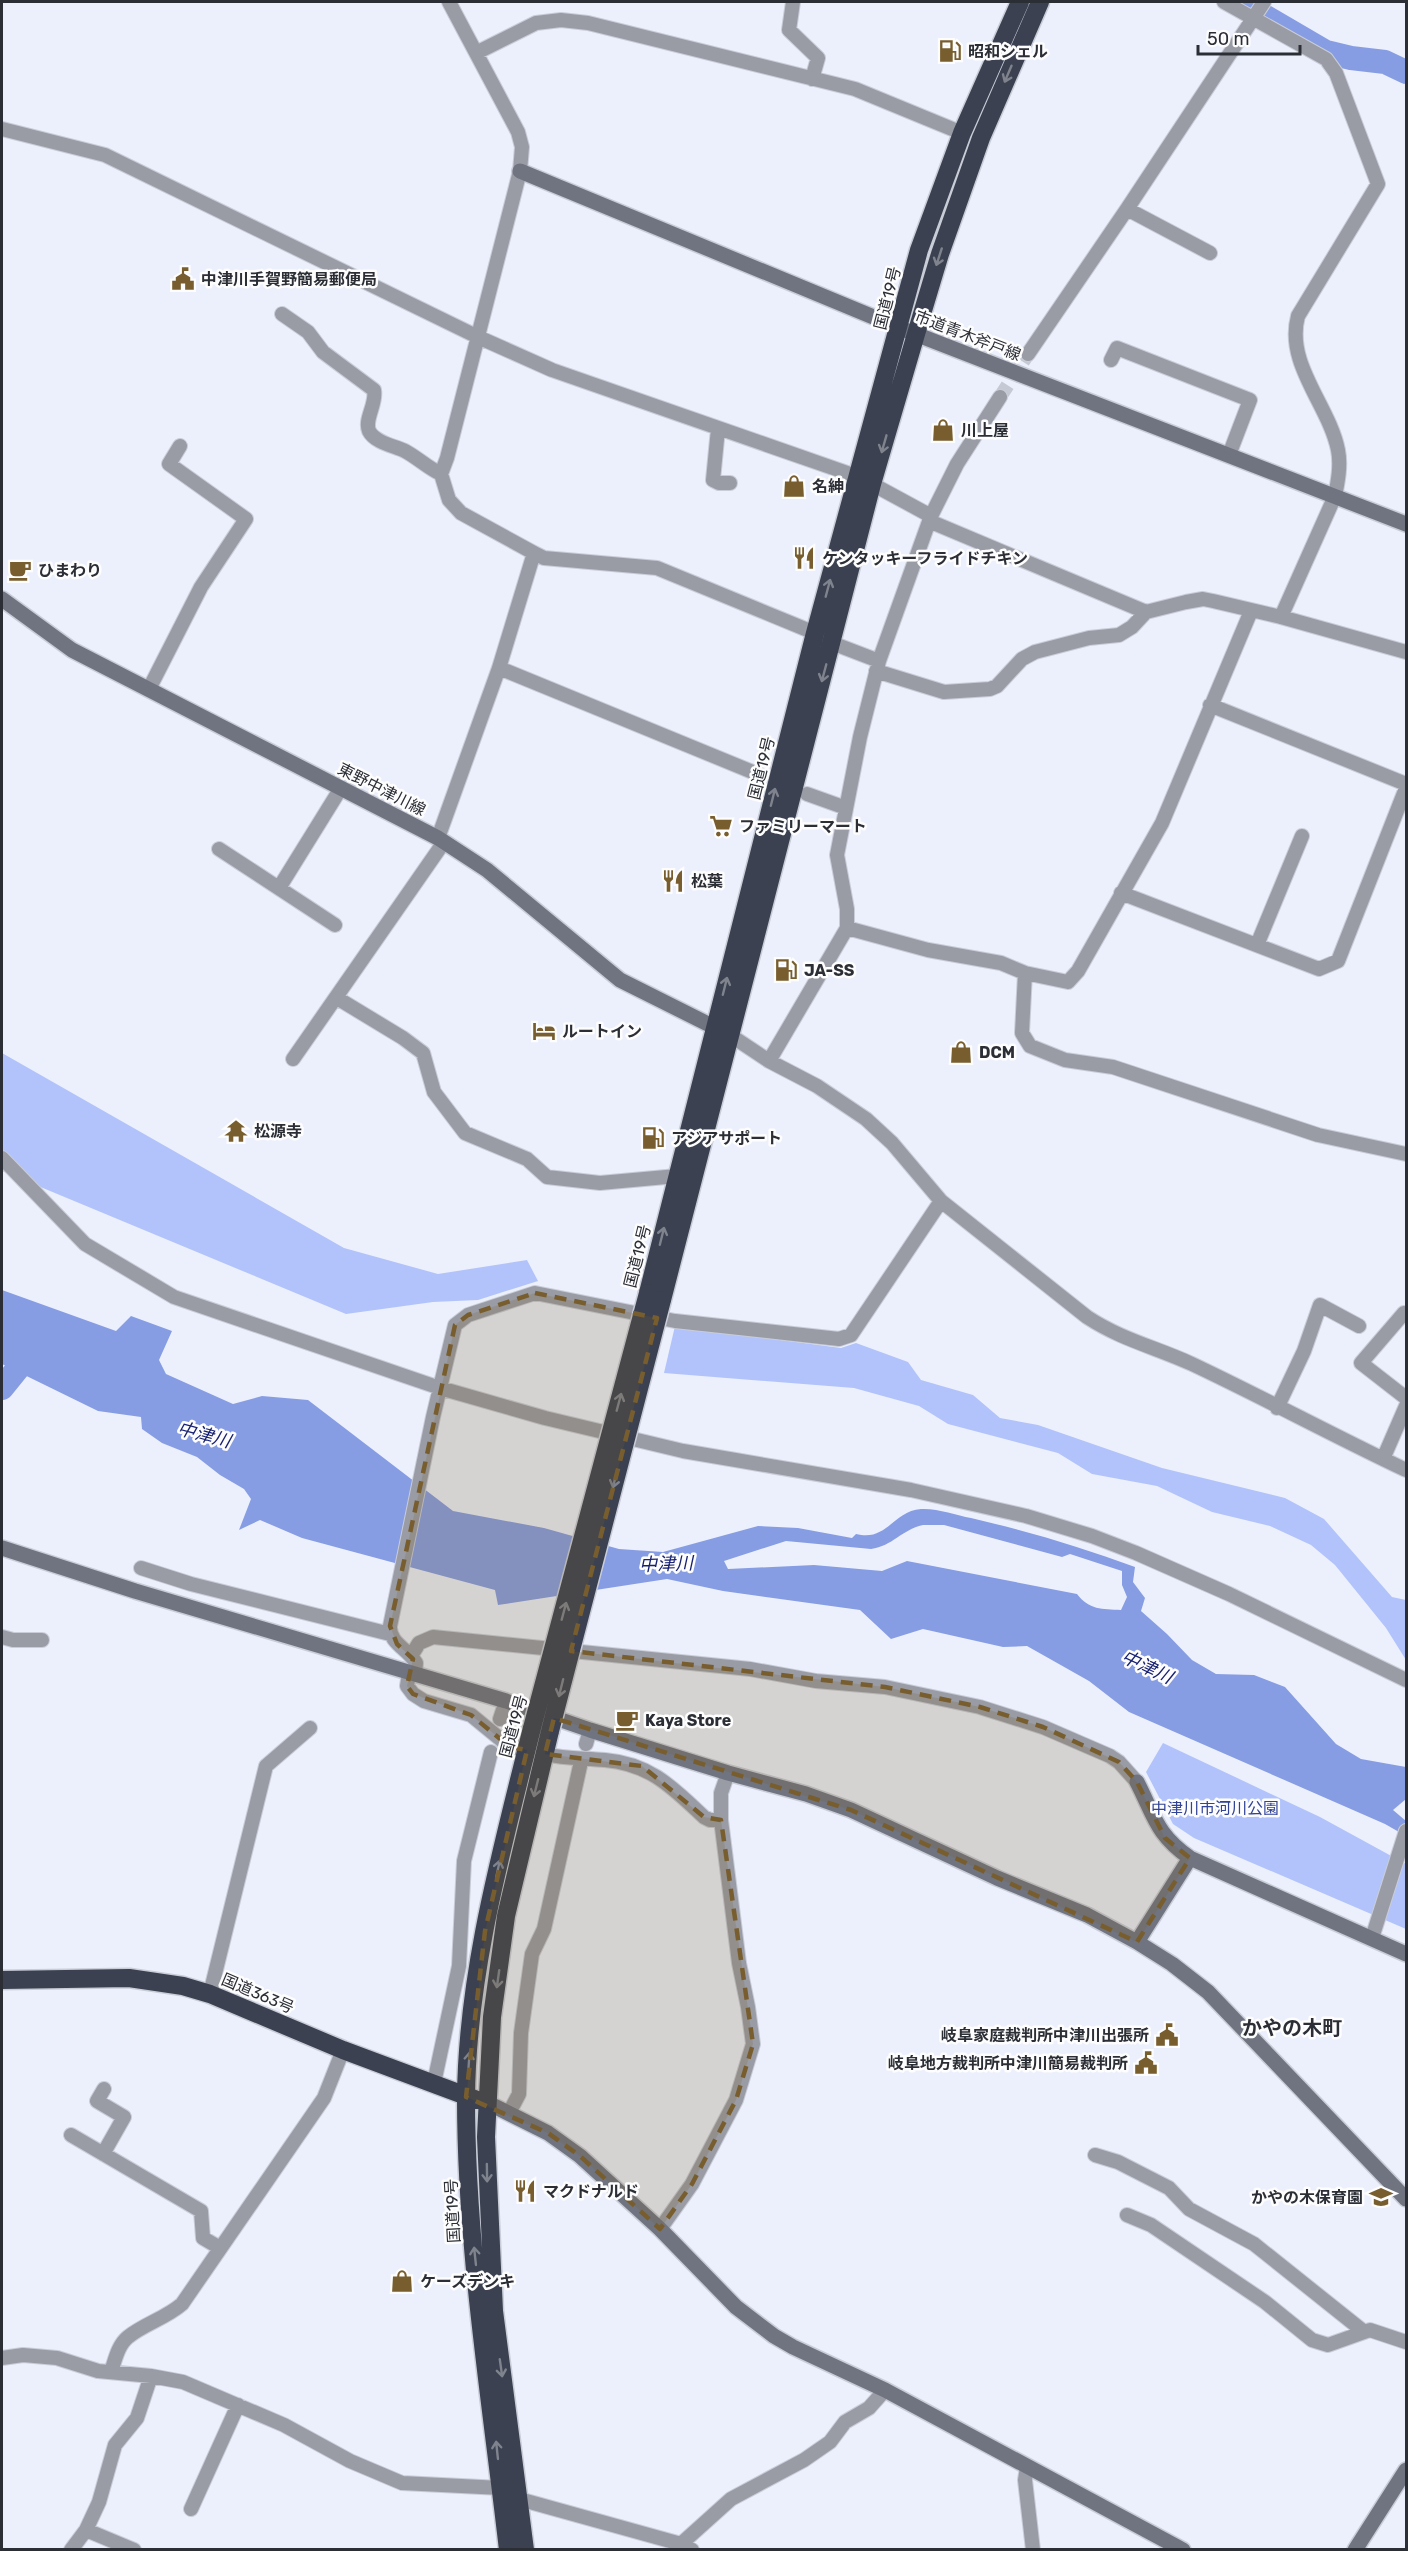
<svg xmlns="http://www.w3.org/2000/svg" width="1408" height="2551" font-family="Rubik,'Noto Sans JP',sans-serif">
<style>
.green{fill:#b1c3fa}
.water{fill:#879de3;fill-rule:evenodd}
.lines{fill:none;stroke-linecap:round;stroke-linejoin:round}
.river{stroke:#879de3;stroke-width:24}
.street-tunnel{stroke:#c5c9d4;stroke-width:14;stroke-dasharray:14 7;stroke-linecap:butt}
.street-casing{stroke:#c9cdd8;stroke-width:16}
.secondary-casing{stroke:#c9cdd8;stroke-width:18}
.highway-casing{stroke:#c9cdd8;stroke-width:21}
.street{stroke:#9a9ca5;stroke-width:14}
.secondary{stroke:#707480;stroke-width:15}
.highway{stroke:#3b4150;stroke-width:18}
.highway-bridge-casing{stroke:#c9cdd8;stroke-width:21;stroke-linecap:butt}
.highway-bridge{stroke:#3b4150;stroke-width:18}
.oneway{stroke:#7f838d}
.marked{fill:#785e2f;fill-opacity:0.2;stroke:#785e2f;stroke-width:4.5;stroke-dasharray:12 8;stroke-linejoin:round}
.labels{text-anchor:middle;stroke-width:5;stroke-linejoin:round;paint-order:stroke}
.poi-label{font-size:16px;font-weight:bold;fill:#2b2e35;stroke:#fdfdfd;text-anchor:start}
.street-label{font-size:16px;fill:#2b2e35;stroke:#fdfdfd}
.park-label{font-size:16px;fill:#324496;stroke:#fdfdfd}
.water-label{font-size:18px;font-style:italic;fill:#172171;stroke:#fdfdfd}
.quarter-label{font-size:20px;font-weight:bold;fill:#2b2e35;stroke:#fdfdfd}
</style>
<rect width="100%" height="100%" fill="#ecf0fc"/>
<path class="green" d="M2 1053 344 1248 438 1274 527 1260 538 1281 478 1300 433 1302 346 1314 2 1171Z
M675 1326 841 1348 856 1343 908 1362 921 1380 973 1395 1000 1418 1038 1425 1162 1468 1285 1498 1324 1519 1392 1597 1406 1600V1660L1386 1628 1335 1565 1311 1545 1270 1526 1212 1512 1157 1486 1092 1474 1058 1453 948 1424 919 1406 854 1388 664 1373Z
M1163 1743 1320 1817 1406 1864V1929L1194 1838 1173 1824 1146 1772Z"/>
<path class="water" d="M2 1290 116 1331 131 1316 172 1331 159 1360 166 1374 233 1404 262 1396 308 1400 453 1511 544 1528 619 1549 663 1552 758 1526 798 1528 852 1538 856 1534C887 1542 893 1511 921 1509 937 1508 956 1515 971 1518 1027 1531 1081 1547 1135 1567L1133 1582 1145 1598 1141 1611 1167 1634 1192 1660 1216 1674 1254 1675 1285 1687 1336 1744 1361 1759 1406 1767V1799L1393 1810 1406 1821V1836L1385 1824 1129 1712 1089 1681 1027 1646 1003 1647 923 1629 891 1639 860 1610 723 1591 667 1579 498 1605 495 1590 302 1538 260 1520 239 1530 251 1499 244 1489 220 1475 197 1457 162 1443 142 1429 141 1417 98 1411 2 1364ZM923 1525H944L1062 1557 1070 1554 1122 1571V1585L1127 1597 1121 1610C1102 1609 1089 1610 1077 1594L907 1561 882 1571 814 1565 728 1569 724 1561 786 1541 871 1549C893 1546 901 1530 923 1525Z"/>
<g class="lines">
<path class="river" d="M1240 2 1326 52 1351 58 1385 62 1406 72
M2 1388 36 1346"/>
<path class="street-tunnel" d="M1000 397 1028 354"/>
<g class="street-casing">
<path id="street" d="M449 2 518 132 522 147 520 171 447 458 441 474 449 500 461 513 534 553 544 558 657 568 815 633
M793 2 789 30 818 58 812 79
M1224 2 1326 59 1336 73 1378 184 1298 316C1285 364 1329 405 1338 450 1341 465 1338 481 1335 496L1281 617
M478 52 536 23 561 20 588 23 855 89 962 133
M2 129 105 155 478 337 552 370 856 476
M1127 209 1210 253
M282 314 308 332 323 352 374 390C377 404 364 419 369 431 375 443 395 446 405 451 418 458 428 468 441 474
M1028 354 1127 209 1264 2
M1111 360 1117 348 1250 400 1229 455
M718 429 713 480 719 483H730
M872 484 931 516
M929 521 1146 612 1186 602 1203 599 1213 601 1281 617 1406 652
M832 643 879 661
M499 668 760 775
M876 671 944 692 990 689 997 686 1022 659 1035 652 1089 638 1119 635 1132 627 1146 612
M149 689 201 587 246 519 169 464 180 446
M1210 705 1406 784
M807 794 846 808
M438 838 499 668 534 553
M219 849 335 925
M279 888 341 788
M1121 893 1319 969 1338 961 1406 788
M847 928 928 950 1001 963 1025 973 1068 982 1078 971 1162 823 1251 611
M1257 945 1302 836
M1025 973 1022 1033 1030 1046 1065 1060 1113 1067 1318 1135 1406 1154
M337 998 403 1038 423 1053 434 1092 465 1133 527 1159 547 1177 600 1183 677 1176
M730 1035 769 1061 817 1086 866 1119 892 1143 941 1201 1087 1317C1122 1340 1155 1347 1192 1364 1264 1398 1334 1436 1406 1470
M293 1059 444 842
M769 1061 847 928V909L837 855 860 737 879 661 931 516 957 464 1000 397
M2 1158 85 1244 174 1297 440 1388 545 1418 683 1451 911 1490 1026 1516 1092 1536 1136 1553 1229 1594 1406 1680
M1404 1313 1361 1363 1406 1398
M1277 1408 1304 1351 1320 1305 1359 1326
M1383 1459 1406 1406
M141 1568 191 1584 390 1634
M2 1637 13 1640H42
M411 1656 419 1643 433 1637 750 1669 816 1681 885 1687 980 1707 1043 1727 1110 1756 1119 1762 1137 1782
M409 1673 407 1686 413 1694 424 1701 471 1715 510 1747 527 1750
M415 1675 416 1663C408 1649 389 1643 390 1626L433 1417 455 1325 468 1315 535 1293 675 1321 839 1339 851 1335 941 1201
M500 1719 506 1701
M586 1744 590 1730
M545 1754C565 1759 585 1758 605 1760 651 1764 673 1788 704 1817L710 1820H721
M1372 1938 1406 1831
M210 1994 266 1766 310 1728
M434 2083 459 1966 464 1861 491 1752
M509 2113 519 2094 521 2033 532 1954 544 1929 580 1766
M71 2135 201 2211 203 2238 220 2248
M103 2154 124 2117 97 2101 104 2089
M1095 2155 1118 2162 1169 2188 1189 2209 1254 2244 1363 2331
M1127 2215 1151 2225 1265 2302 1312 2340 1328 2345 1370 2330 1406 2342
M660 2229 692 2184 736 2100 753 2044 748 2007 739 1963 721 1820V1793L728 1773
M2 2358 23 2355 57 2358 98 2371 151 2376 183 2382 284 2425 350 2461 402 2483 501 2488
M111 2372C115 2360 118 2345 128 2337 144 2324 166 2318 182 2304L324 2098 343 2050
M1027 2467 1025 2480 1033 2550
M519 2499 681 2544 692 2550
M191 2509 238 2405
M86 2530 134 2550
M681 2544 731 2499 804 2460 830 2442 845 2422 869 2408 885 2390
M71 2550 86 2530 99 2502 115 2445 137 2418 151 2376"/>
</g>
<g class="secondary-casing">
<path id="secondary" d="M520 171 900 328 1406 524
M2 599 72 650 438 838 487 870 620 980 724 1032
M2 1548 135 1591 506 1701 590 1730 728 1773 806 1794 851 1810 997 1878 1087 1915 1137 1942 1172 1964 1208 1992 1406 2199
M1137 1782C1155 1817 1156 1834 1190 1858L1406 1954
M1137 1942 1190 1858
M488 2103 548 2133 580 2156 660 2229 736 2307 774 2336 793 2347 885 2390 1183 2550
M1355 2550 1406 2470"/>
</g>
<g class="highway-casing">
<path id="highway" d="M648 1293 815 633 919 250 962 133 1020 2
M662 1300 872 484 916 334 940 254 981 138 1040 2
M2 1980 129 1978 183 1986 210 1994 343 2050 477 2100
M508 2550C491 2400 466 2249 466 2098 467 1973 502 1849 532 1728
M525 2550 494 2311 486 2137 492 2017 506 1916 550 1731"/>
</g>
<use href="#street" class="street"/>
<use href="#secondary" class="secondary"/>
<use href="#highway" class="highway"/>
<g class="highway-bridge-casing">
<path id="highway-bridge" d="M532 1728 648 1293
M550 1731 662 1300"/>
</g>
<use href="#highway-bridge" class="highway-bridge"/>
</g>
<defs><path id="oneway-shaft" d="M-6 0H5M1.5-3L5.5 0L1.5 3" fill="none" stroke-width="1.6" stroke-linecap="round" stroke-linejoin="round" transform="scale(1.5)"/></defs>
<g class="oneway">
<use href="#oneway-shaft" transform="translate(1008 74) rotate(113)"/>
<use href="#oneway-shaft" transform="translate(939 257) rotate(108)"/>
<use href="#oneway-shaft" transform="translate(884 444) rotate(106)"/>
<use href="#oneway-shaft" transform="translate(828 588) rotate(-75)"/>
<use href="#oneway-shaft" transform="translate(824 673) rotate(105)"/>
<use href="#oneway-shaft" transform="translate(773 797) rotate(-76)"/>
<use href="#oneway-shaft" transform="translate(725 986) rotate(-76)"/>
<use href="#oneway-shaft" transform="translate(662 1236) rotate(-76)"/>
<use href="#oneway-shaft" transform="translate(619 1402) rotate(-75)"/>
<use href="#oneway-shaft" transform="translate(615 1479) rotate(104)"/>
<use href="#oneway-shaft" transform="translate(564 1611) rotate(-75)"/>
<use href="#oneway-shaft" transform="translate(561 1688) rotate(104)"/>
<use href="#oneway-shaft" transform="translate(536 1788) rotate(104)"/>
<use href="#oneway-shaft" transform="translate(498 1869) rotate(-78)"/>
<use href="#oneway-shaft" transform="translate(498 1979) rotate(98)"/>
<use href="#oneway-shaft" transform="translate(469 2061) rotate(-86)"/>
<use href="#oneway-shaft" transform="translate(487 2173) rotate(89)"/>
<use href="#oneway-shaft" transform="translate(475 2256) rotate(-96)"/>
<use href="#oneway-shaft" transform="translate(501 2368) rotate(82)"/>
<use href="#oneway-shaft" transform="translate(497 2450) rotate(-96)"/>
</g>
<path class="marked" d="M535 1293 657 1318 571 1651 885 1687 980 1707 1043 1727 1119 1762 1137 1782 1165 1838 1190 1858 1137 1942 851 1810 554 1718 545 1754 642 1766 704 1817 721 1820 753 2044 736 2100 692 2184 660 2229 580 2156 548 2133 466 2097 485 1931 527 1750 510 1747 471 1715 413 1694 407 1686 413 1659 397 1644 390 1626 455 1325 468 1315Z"/>
<defs>
<g id="fuel-bare" transform="scale(1.8)"><path d="M-5.5-6h7V0h2V4h1.3V-2.5L3-4.5l.8-.8L6-3V5H2.5V1h-1V6h-7ZM-4.2-4.7v3.2H.2V-4.7Z" fill="#785e2f" stroke="#fdfdfd" stroke-width="2.5" paint-order="stroke"/></g>
<g id="civic-bare" transform="scale(1.8)"><path d="M-.6-6.5H3V-4.5H.6V-3L4-1V1h2V6H-6V1h2V-1L-.6-3ZM-1.2 2.5V6h2.4V2.5Z" fill="#785e2f" stroke="#fdfdfd" stroke-width="2.5" paint-order="stroke"/></g>
<g id="shop-bare" transform="scale(1.8)"><path d="M-5-2.5h2.3a2.7 3.5 0 0 1 5.4 0H5L5.5 6h-11ZM-1.5-2.5h3a1.5 2.3 0 0 0-3 0Z" fill="#785e2f" stroke="#fdfdfd" stroke-width="2.5" paint-order="stroke"/></g>
<g id="restaurant-bare" transform="scale(1.8)"><path d="M-5-6h1v4h1v-4h1v4h1v-4h1v5L-1.5 .5V6h-2V.5L-5-1ZM5-6V6H3V1.5H1.5Q1.5-4 5-6Z" fill="#785e2f" stroke="#fdfdfd" stroke-width="2.5" paint-order="stroke"/></g>
<g id="cafe-bare" transform="scale(1.8)"><path d="M-5.5-4.5H6V0H3Q3 3.5 0 3.5H-2.5Q-5.5 3.5-5.5 0ZM3-3.2v2h1.7v-2ZM-6 4.5H4V6H-6Z" fill="#785e2f" stroke="#fdfdfd" stroke-width="2.5" paint-order="stroke"/></g>
<g id="supermarket-bare" transform="scale(1.8)"><path d="M-6-5.5h2.5l.6 2H6L4.5 2H-2.5L-4.4-4H-6ZM-1.5 3.2a1.3 1.3 0 1 0 .1 0ZM3 3.2a1.3 1.3 0 1 0 .1 0Z" fill="#785e2f" stroke="#fdfdfd" stroke-width="2.5" paint-order="stroke"/></g>
<g id="hotel-bare" transform="scale(1.8)"><path d="M-6-4.5h1.5V1H6V5H4.5V3h-9V5H-6ZM-4 0a1.8 1.8 0 1 1 3.6 0ZM.5 0V-2.5h3Q6-2.5 6 0Z" fill="#785e2f" stroke="#fdfdfd" stroke-width="2.5" paint-order="stroke"/></g>
<g id="temple-bare" transform="scale(1.8)"><path d="M0-6L5-2H3V0L6.5 2.5H4V6H1.5V3h-3V6H-4V2.5H-6.5L-3 0V-2H-5Z" fill="#785e2f" stroke="#fdfdfd" stroke-width="2.5" paint-order="stroke"/></g>
<g id="school-bare" transform="scale(1.8)"><path d="M0-5L7-2L0 1L-7-2ZM-4 1L0 2.5L4 1V4Q0 6-4 4Z" fill="#785e2f" stroke="#fdfdfd" stroke-width="2.5" paint-order="stroke"/></g>
</defs>
<g fill-rule="evenodd">
<use href="#fuel-bare" x="950" y="51"/>
<use href="#civic-bare" x="183" y="279"/>
<use href="#shop-bare" x="943" y="430"/>
<use href="#shop-bare" x="794" y="486"/>
<use href="#restaurant-bare" x="804" y="558"/>
<use href="#cafe-bare" x="20" y="570"/>
<use href="#supermarket-bare" x="721" y="826"/>
<use href="#restaurant-bare" x="673" y="881"/>
<use href="#fuel-bare" x="786" y="970"/>
<use href="#hotel-bare" x="544" y="1031"/>
<use href="#shop-bare" x="961" y="1052"/>
<use href="#temple-bare" x="236" y="1131"/>
<use href="#fuel-bare" x="653" y="1138"/>
<use href="#cafe-bare" x="627" y="1720"/>
<use href="#civic-bare" x="1167" y="2035"/>
<use href="#civic-bare" x="1146" y="2063"/>
<use href="#restaurant-bare" x="525" y="2191"/>
<use href="#school-bare" x="1381" y="2197"/>
<use href="#shop-bare" x="402" y="2281"/>
</g>
<g class="labels">
<g class="poi-label">
<text x="968" y="57">昭和シェル</text>
<text x="201" y="285">中津川手賀野簡易郵便局</text>
<text x="961" y="436">川上屋</text>
<text x="812" y="492">名紳</text>
<text x="822" y="564">ケンタッキーフライドチキン</text>
<text x="38" y="576">ひまわり</text>
<text x="739" y="832">ファミリーマート</text>
<text x="691" y="887">松葉</text>
<text x="804" y="976">JA-SS</text>
<text x="562" y="1037">ルートイン</text>
<text x="979" y="1058">DCM</text>
<text x="254" y="1137">松源寺</text>
<text x="671" y="1144">アジアサポート</text>
<text x="645" y="1726">Kaya Store</text>
<text x="1149" y="2041" text-anchor="end">岐阜家庭裁判所中津川出張所</text>
<text x="1128" y="2069" text-anchor="end">岐阜地方裁判所中津川簡易裁判所</text>
<text x="543" y="2197">マクドナルド</text>
<text x="1363" y="2203" text-anchor="end">かやの木保育園</text>
<text x="420" y="2287">ケーズデンキ</text>
</g>
<g class="street-label">
<text transform="translate(887 298) rotate(-76)" y="6">国道19号</text>
<text transform="translate(968 335) rotate(21)" y="6">市道青木斧戸線</text>
<text transform="translate(761 768) rotate(-76)" y="6">国道19号</text>
<text transform="translate(382 789) rotate(27)" y="6">東野中津川線</text>
<text transform="translate(637 1256) rotate(-76)" y="6">国道19号</text>
<text transform="translate(513 1726) rotate(-75)" y="6">国道19号</text>
<text transform="translate(258 1993) rotate(23)" y="6">国道363号</text>
<text transform="translate(452 2211) rotate(-93)" y="6">国道19号</text>
</g>
<g class="park-label">
<text x="1215" y="1814">中津川市河川公園</text>
</g>
<g class="water-label">
<text transform="translate(204 1435) rotate(15)" y="6">中津川</text>
<text transform="translate(666 1564) rotate(-2)" y="6">中津川</text>
<text transform="translate(1147 1667) rotate(25)" y="6">中津川</text>
</g>
<g class="quarter-label">
<text x="1292" y="2035">かやの木町</text>
</g>
</g>
<rect width="1408" height="2551" fill="none" stroke="#2b2e35" stroke-width="6"/>
<path d="M1198 45v9h102v-9" fill="none" stroke="#2b2e35" stroke-width="3"/>
<text x="1207" y="45" font-size="18" fill="#2b2e35" stroke="#fdfdfd" stroke-width="4.5" paint-order="stroke">50 m</text>
</svg>
